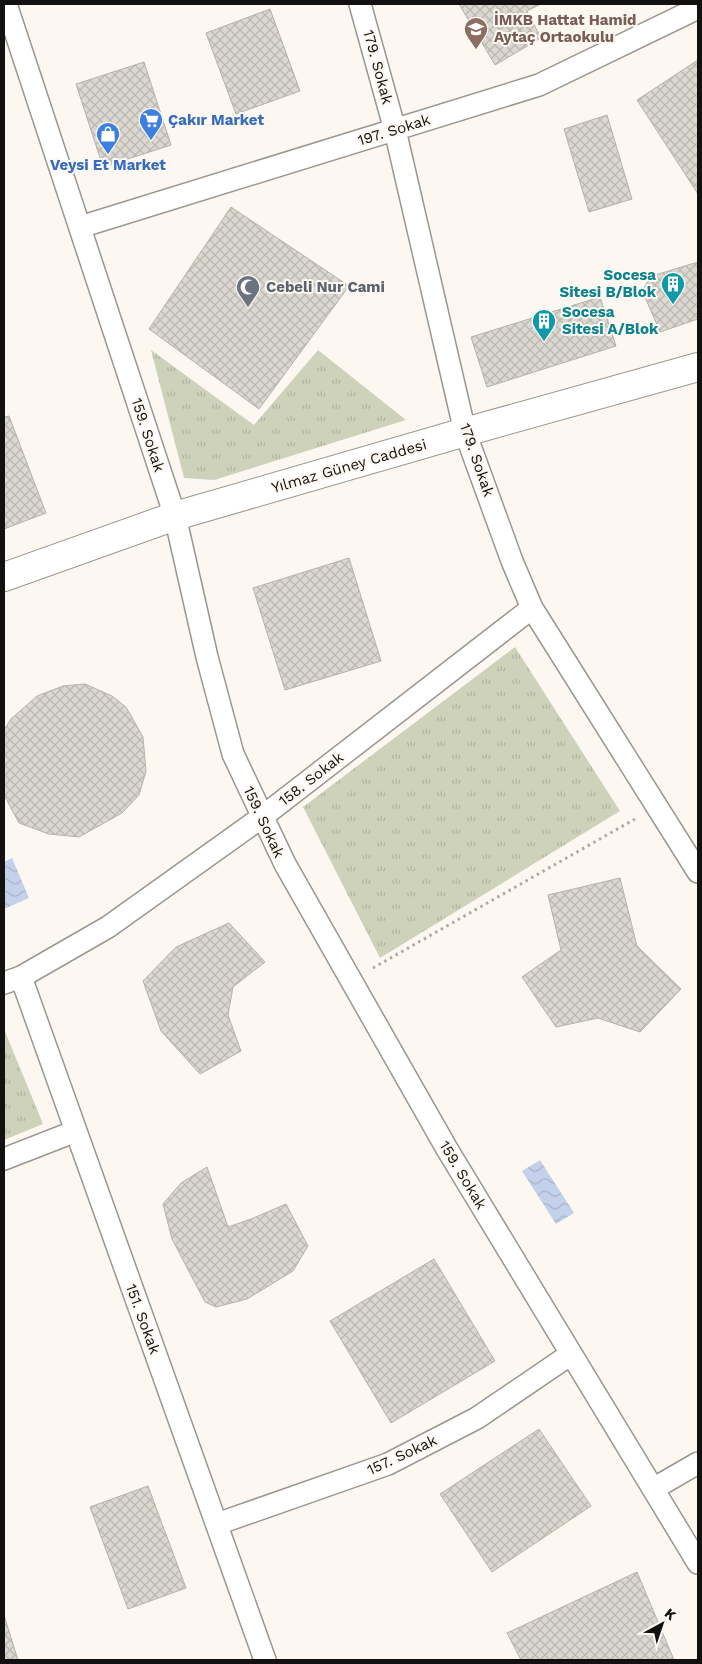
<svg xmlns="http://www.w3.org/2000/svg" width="702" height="1664" font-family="'Work Sans',sans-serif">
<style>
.grass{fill:url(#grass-tufts)}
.water{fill:url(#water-waves)}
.building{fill:url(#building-cross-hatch);stroke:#b6b2ab}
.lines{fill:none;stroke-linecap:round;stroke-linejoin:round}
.street-casing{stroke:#9a9790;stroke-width:24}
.secondary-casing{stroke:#9a9790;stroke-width:30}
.path{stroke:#adaaa5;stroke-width:3;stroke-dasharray:2.5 4;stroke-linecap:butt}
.street{stroke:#fff;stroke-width:21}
.secondary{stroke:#fff;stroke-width:28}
.labels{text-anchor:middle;stroke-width:4;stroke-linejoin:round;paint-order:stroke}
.education-label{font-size:15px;font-weight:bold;fill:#785e54;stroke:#fcf8f1;text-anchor:start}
.street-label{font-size:15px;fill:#12110f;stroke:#fcf8f1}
.shop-label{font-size:15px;font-weight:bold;fill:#366cbe;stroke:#fcf8f1;text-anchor:start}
.culture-label{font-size:15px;font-weight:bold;fill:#0d838f;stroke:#fcf8f1;text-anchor:end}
.worship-label{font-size:15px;font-weight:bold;fill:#5b616d;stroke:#fcf8f1;text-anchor:start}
</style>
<defs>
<pattern id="grass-tufts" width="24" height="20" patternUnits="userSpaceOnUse" patternTransform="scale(1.25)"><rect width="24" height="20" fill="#cfd2bb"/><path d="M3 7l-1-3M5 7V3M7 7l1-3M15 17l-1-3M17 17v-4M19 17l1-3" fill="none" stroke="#b1b3a0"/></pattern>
<pattern id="water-waves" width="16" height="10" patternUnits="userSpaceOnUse" patternTransform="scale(1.25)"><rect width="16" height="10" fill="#c3d1eb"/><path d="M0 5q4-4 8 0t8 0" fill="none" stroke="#a6b2c8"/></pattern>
<pattern id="building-cross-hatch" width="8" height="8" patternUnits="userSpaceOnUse" patternTransform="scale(1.25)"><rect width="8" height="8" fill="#dbd8d1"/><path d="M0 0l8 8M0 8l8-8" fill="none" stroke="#bbb8b2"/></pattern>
</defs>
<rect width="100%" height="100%" fill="#fcf8f1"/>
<path class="grass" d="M151 350 254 425 318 350 406 420 214 480 184 478Z
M515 647 620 811 380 958 303 807Z
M4 1029 43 1124 4 1140Z"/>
<path class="water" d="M12 858 29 898 4 909V862Z
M540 1160 574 1213 556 1224 522 1171Z"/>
<path class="building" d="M459 4H541L527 11 541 38 495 65Z
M270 9 300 91 236 114 206 33Z
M698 60V194L637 100Z
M144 62 171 145 103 167 76 84Z
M607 115 632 199 589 212 564 129Z
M231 207 349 286 259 409 149 329Z
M698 262V319L660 332 642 290 652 276Z
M600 297 616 346 487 387 471 337Z
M9 416 46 513 4 529V417Z
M349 558 381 661 285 690 253 588Z
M85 684 112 696 126 707 143 737 146 771 139 795 122 813 79 837 49 834 19 823 4 795V730L11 719 37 696 63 686Z
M620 878 637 946 681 989 640 1032 598 1018 556 1027 522 977 561 950 548 895Z
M229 923 265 962 233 987 228 1015 241 1051 200 1074 161 1031 143 981 176 947Z
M207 1167 228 1227 251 1219 286 1204 308 1246 293 1271 247 1299 216 1307 205 1302 172 1239 163 1204 181 1183Z
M434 1259 495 1361 391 1423 330 1321Z
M539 1429 591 1506 492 1572 440 1494Z
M148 1486 186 1588 128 1609 90 1507Z
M637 1572 674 1660H521L507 1633Z
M4 1615 18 1660H4Z"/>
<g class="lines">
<g class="street-casing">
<path id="street" d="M6 4 175 516 207 657 233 754 285 864 447 1149 698 1563
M360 4 395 130 465 432 512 561 532 608 698 872
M80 227 539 85 698 8
M21 977 265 1660
M4 983 21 977 108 927 262 817 532 608
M4 1159 76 1131
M653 1489 698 1463
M217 1524 388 1464 477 1418 571 1354"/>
</g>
<g class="secondary-casing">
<path id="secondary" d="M4 577 175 516 465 432 698 367"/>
</g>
<path class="path" d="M373 968 635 819"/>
<use href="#street" class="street"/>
<use href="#secondary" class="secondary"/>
</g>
<defs>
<g id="school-pin" transform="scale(1.25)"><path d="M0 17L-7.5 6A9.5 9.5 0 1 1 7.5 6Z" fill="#8d6e63" stroke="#fcf8f1"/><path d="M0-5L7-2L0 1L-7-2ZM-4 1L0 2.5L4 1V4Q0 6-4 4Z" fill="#fff"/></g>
<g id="supermarket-pin" transform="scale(1.25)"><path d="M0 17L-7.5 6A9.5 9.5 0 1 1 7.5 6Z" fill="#3f7fe0" stroke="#fcf8f1"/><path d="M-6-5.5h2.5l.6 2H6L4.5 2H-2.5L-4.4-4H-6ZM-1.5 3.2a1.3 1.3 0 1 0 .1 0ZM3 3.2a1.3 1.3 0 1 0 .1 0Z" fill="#fff"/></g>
<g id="shop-pin" transform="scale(1.25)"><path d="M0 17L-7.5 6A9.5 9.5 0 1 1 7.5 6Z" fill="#3f7fe0" stroke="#fcf8f1"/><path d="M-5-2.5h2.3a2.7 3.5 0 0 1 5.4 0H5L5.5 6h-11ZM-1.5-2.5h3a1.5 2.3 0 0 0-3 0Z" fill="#fff"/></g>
<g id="building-pin" transform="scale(1.25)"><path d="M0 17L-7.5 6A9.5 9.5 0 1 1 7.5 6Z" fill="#0f9aa8" stroke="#fcf8f1"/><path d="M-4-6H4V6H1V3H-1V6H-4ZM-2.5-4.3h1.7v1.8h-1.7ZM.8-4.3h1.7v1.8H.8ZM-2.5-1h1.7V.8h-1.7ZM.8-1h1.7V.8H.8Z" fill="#fff"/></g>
<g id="mosque-pin" transform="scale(1.25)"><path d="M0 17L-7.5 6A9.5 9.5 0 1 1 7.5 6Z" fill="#6b7280" stroke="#fcf8f1"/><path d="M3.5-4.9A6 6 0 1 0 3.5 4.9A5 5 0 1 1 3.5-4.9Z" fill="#fff"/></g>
</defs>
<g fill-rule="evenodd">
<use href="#school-pin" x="476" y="29"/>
<use href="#supermarket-pin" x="151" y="120"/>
<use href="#shop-pin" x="108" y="134"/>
<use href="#building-pin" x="673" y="284"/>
<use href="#mosque-pin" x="248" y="287"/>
<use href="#building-pin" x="544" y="321"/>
</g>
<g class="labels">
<g class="education-label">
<text x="494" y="25">İMKB Hattat Hamid<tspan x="494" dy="17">Aytaç Ortaokulu</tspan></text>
</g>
<g class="street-label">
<text transform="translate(378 67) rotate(75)" y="5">179. Sokak</text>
<text transform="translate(394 130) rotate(-17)" y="5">197. Sokak</text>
<text transform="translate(148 435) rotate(72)" y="5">159. Sokak</text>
<text transform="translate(477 460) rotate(71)" y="5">179. Sokak</text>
<text transform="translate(349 466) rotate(-16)" y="5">Yılmaz Güney Caddesi</text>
<text transform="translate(311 779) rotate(-38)" y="5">158. Sokak</text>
<text transform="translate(264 822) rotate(65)" y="5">159. Sokak</text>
<text transform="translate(463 1175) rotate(59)" y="5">159. Sokak</text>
<text transform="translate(143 1319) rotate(70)" y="5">151. Sokak</text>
<text transform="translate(402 1455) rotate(-25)" y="5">157. Sokak</text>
</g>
<g class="shop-label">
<text x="168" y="125">Çakır Market</text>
<text x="108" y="170" text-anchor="middle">Veysi Et Market</text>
</g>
<g class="culture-label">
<text x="656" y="280">Socesa<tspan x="656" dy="17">Sitesi B/Blok</tspan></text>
<text x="562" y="317" text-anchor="start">Socesa<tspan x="562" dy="17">Sitesi A/Blok</tspan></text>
</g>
<g class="worship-label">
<text x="266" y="292">Cebeli Nur Cami</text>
</g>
</g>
<rect width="702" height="1664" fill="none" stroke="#12110f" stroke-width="10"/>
<g transform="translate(662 1624) rotate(40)" stroke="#fcf8f1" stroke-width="4" paint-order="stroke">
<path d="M0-4L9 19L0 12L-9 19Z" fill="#12110f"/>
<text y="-8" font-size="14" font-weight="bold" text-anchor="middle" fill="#12110f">K</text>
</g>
</svg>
